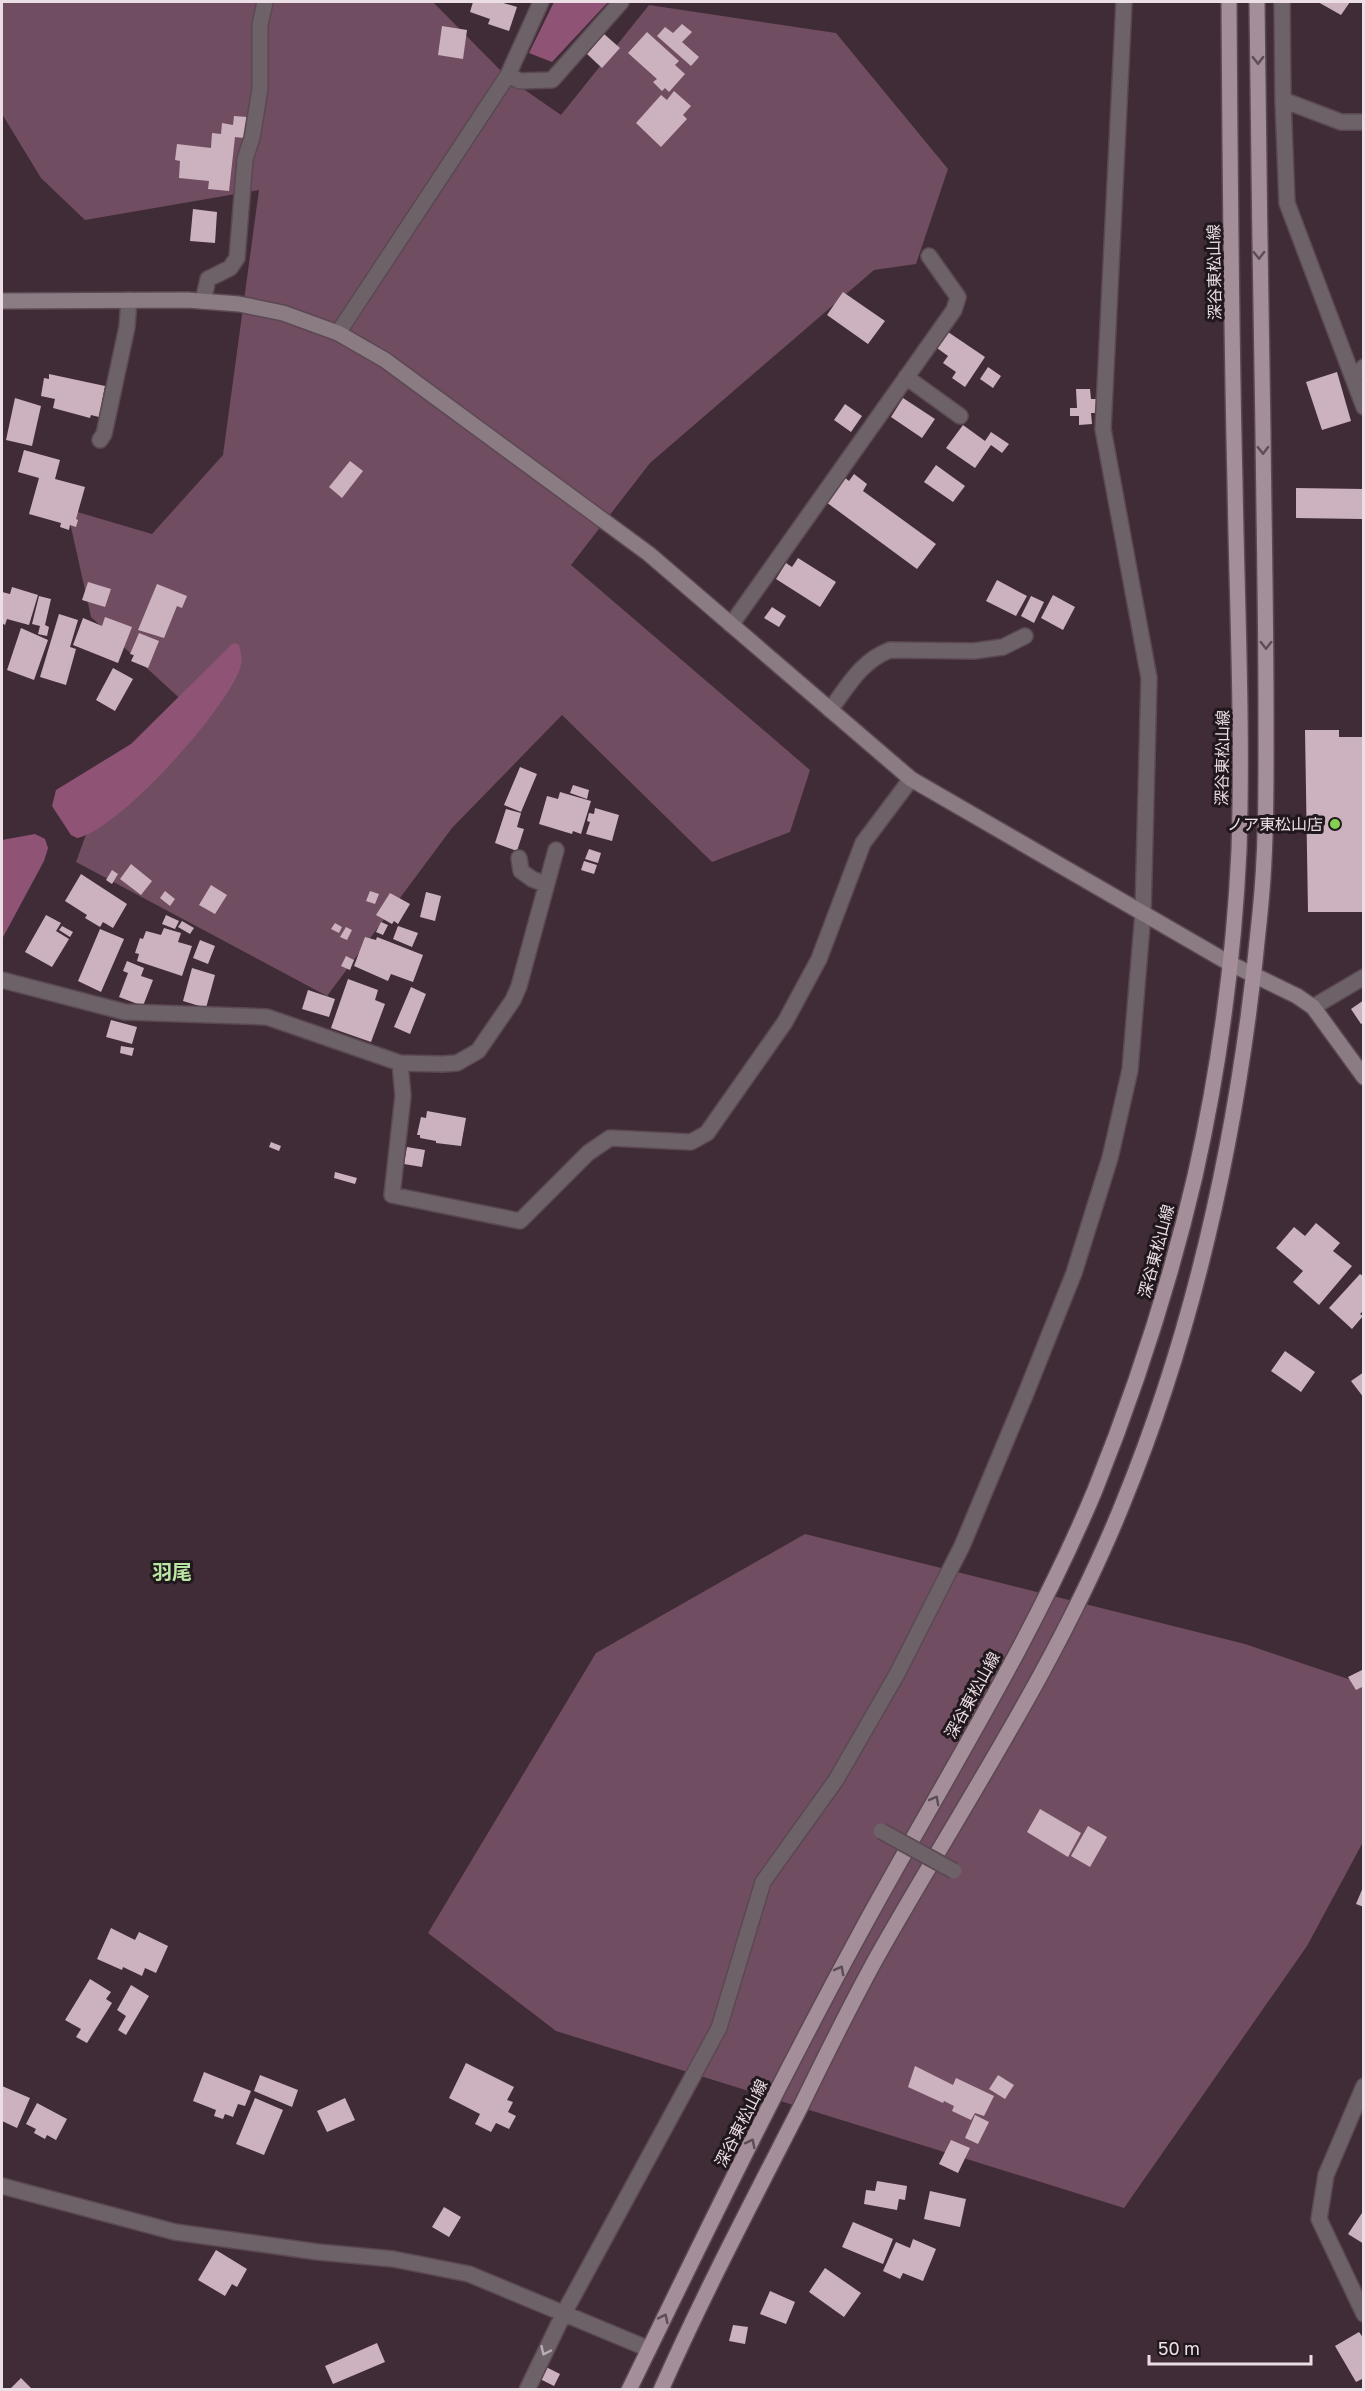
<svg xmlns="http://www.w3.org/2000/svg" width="1365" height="2391" font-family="'Golos Text','Noto Sans JP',sans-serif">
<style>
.green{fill:#714d61}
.water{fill:#8f5475}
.building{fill:#ccb2bf}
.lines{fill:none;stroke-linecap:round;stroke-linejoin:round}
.street-casing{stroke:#5b4853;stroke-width:18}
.secondary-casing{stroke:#5b4853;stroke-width:18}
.primary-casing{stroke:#5b4853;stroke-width:18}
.street{stroke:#6c6267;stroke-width:15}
.secondary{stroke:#8b7b83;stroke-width:15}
.primary{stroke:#a38e99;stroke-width:15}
.street-bridge-casing{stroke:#5b4853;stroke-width:18;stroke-linecap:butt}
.street-bridge{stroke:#6c6267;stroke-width:15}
.oneway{stroke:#5c4d55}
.oneway2{stroke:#b8acb2}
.poi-dot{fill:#81d050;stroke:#21181d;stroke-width:2}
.labels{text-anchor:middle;stroke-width:6;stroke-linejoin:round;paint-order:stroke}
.street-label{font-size:16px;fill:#ebdee4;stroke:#21181d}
.poi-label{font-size:16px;fill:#ebdee4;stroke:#21181d;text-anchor:end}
.quarter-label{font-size:20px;font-weight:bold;fill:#bae6a4;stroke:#21181d}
</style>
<rect width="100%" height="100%" fill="#402c37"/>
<path class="green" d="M2 2H433L509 79 561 115 649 5 836 33 948 169 916 264 874 270 650 463 571 565 810 770 790 832 712 862 562 715 452 828 327 996 76 862 101 793 198 715 91 617 67 509 152 534 223 455 259 190 85 220 41 178 2 114Z
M805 1534 1245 1644 1363 1684V1842L1307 1946 1124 2208 556 2031 428 1933 596 1653Z"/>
<path class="water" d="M554 2H608L552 62 529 53Z
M235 643 239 645C241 653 243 660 240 668 227 709 119 830 77 838L71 835 52 806 56 790 131 744 231 645Z
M35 834 45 839 48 848 44 861 2 939V840Z"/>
<path class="building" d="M473 2H500L517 7 509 31 488 24 490 19 470 12Z
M1318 2H1350L1341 15Z
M682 24 692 32 682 42 699 57 691 66 657 36 665 27 673 33Z
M442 26 467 30 463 59 438 55Z
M647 32 679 61 675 65 685 74 669 92 665 88 662 91 653 82 657 79 628 53Z
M604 34 620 48 602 68 587 54Z
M674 91 691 106 683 115 687 119 661 147 636 123 661 95 667 100Z
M234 116 247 117 244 138 235 137 229 191 208 189 209 181 179 178 180 161 175 160 177 144 211 148 212 133 221 134 222 123 233 125Z
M193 209 217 212 215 243 190 241Z
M843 292 885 321 868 344 827 315Z
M948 332 985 357 965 387 952 378 956 372 943 363 948 356 937 348Z
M988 367 1001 376 993 388 980 379Z
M1337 372 1351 421 1322 430 1306 382Z
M49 374 105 386 99 417 91 415 90 418 53 408 55 399 41 396 44 378 49 379Z
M1076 389H1090L1091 399H1096L1097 413H1091L1092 424 1079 425V416H1070V408H1077Z
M15 398 41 406 32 446 6 440Z
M903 398 935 419 922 438 891 417Z
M845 404 862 416 851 432 834 420Z
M963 425 985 441 991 432 1009 444 1002 453 991 445 975 468 946 448Z
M24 450 60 460 55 479 85 487 76 519 78 520 76 527 70 525 69 530 60 527 61 523 29 514 39 478 18 472Z
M350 461 363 471 342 498 329 487Z
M936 465 965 486 953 502 924 482Z
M854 474 867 484 863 491 936 544 917 569 826 502 844 477 849 481Z
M1296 488 1364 489 1362 519 1296 518Z
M798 558 836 582 820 607 776 579 786 563 792 567Z
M997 580 1027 596 1016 616 986 601Z
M88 582 111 589 105 607 82 600Z
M157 584 187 596 182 608 177 606 164 638 138 630Z
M12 587 38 595 29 625 7 619 5 625 2 623V592L10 594Z
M1053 595 1075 607 1063 630 1041 618Z
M39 596 51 599 45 625 49 627 47 636 38 634 40 626 32 624Z
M1031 596 1044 602 1034 623 1021 616Z
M772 607 786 616 779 627 764 618Z
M59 614 78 620 70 647 76 649 66 685 40 677Z
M105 617 132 627 118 663 73 645 83 618 102 626Z
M21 628 48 640 34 680 7 670Z
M139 633 159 641 148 668 131 661 134 655 130 654Z
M113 668 133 679 115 711 96 700Z
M1305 730H1339V737H1364V912H1308Z
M520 767 537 774 521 812 504 805Z
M573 785 589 790 587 799 570 793Z
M560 792 591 801 581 834 573 831 572 834 539 824 547 796 558 799Z
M595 808 619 815 612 841 586 834 590 822 587 821 589 813 594 814Z
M506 809 521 813 517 827 524 829 517 851 495 843Z
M589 849 601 853 598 863 585 859Z
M584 861 597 865 594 874 581 870Z
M131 864 152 881 141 895 120 879Z
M112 870 118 874 112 884 106 880Z
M81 874 127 904 113 928 103 922 100 927 85 918 87 915 65 901Z
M211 885 227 895 215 914 199 905Z
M165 891 175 899 170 906 160 898Z
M370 891 379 894 375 904 366 901Z
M426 892 441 896 435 921 420 917Z
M390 893 410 904 398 924 394 921 392 924 376 915Z
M46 915 61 923 56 931 69 939 52 967 25 952Z
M166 915 179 921 175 929 162 924Z
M182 921 194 928 190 934 178 927Z
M381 922 388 925 383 935 376 932Z
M335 923 342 927 339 933 331 929Z
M62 926 73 932 70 937 59 930Z
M398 926 418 933 412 947 393 939Z
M346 927 352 930 347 940 340 937Z
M164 928 181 933 178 942 192 946 182 976 137 961 139 954 135 953 140 938 143 939 146 931 161 935Z
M100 929 124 939 101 992 78 981Z
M365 937 376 940 377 937 423 955 413 982 391 974 388 981 354 966Z
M200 940 215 946 208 964 193 958Z
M346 956 354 960 350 970 341 966Z
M127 961 144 968 141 976 153 980 143 1006 119 997 128 973 123 971Z
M192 968 215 975 206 1008 183 1001Z
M348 979 378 990 375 1000 385 1004 371 1042 331 1028Z
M411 987 426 994 410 1034 394 1027Z
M308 990 335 999 329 1017 302 1009Z
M1364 1000V1022L1361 1024 1351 1009Z
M111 1020 137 1027 132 1044 106 1037Z
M121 1046 134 1048 132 1056 120 1053Z
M427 1111 466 1118 461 1146 436 1143V1141L420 1138V1135H417L421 1117 426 1118Z
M271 1142 281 1146 279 1151 269 1147Z
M407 1147 425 1150 422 1167 404 1164Z
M335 1172 357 1178 355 1184 334 1178Z
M1316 1223 1340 1243 1333 1251 1352 1266 1319 1305 1293 1282 1303 1271 1276 1248 1294 1227 1305 1236Z
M1360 1274 1364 1277V1310L1360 1314 1363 1316 1352 1329 1329 1308Z
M1285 1351 1315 1372 1301 1392 1271 1371Z
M1364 1372V1398L1351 1381Z
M1364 1669V1686L1356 1690 1348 1677Z
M1040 1809 1081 1833 1068 1857 1027 1832Z
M1088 1826 1107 1837 1090 1867 1071 1856Z
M1364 1885V1907L1356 1904Z
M111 1928 135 1940 139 1932 168 1946 156 1973 145 1968 142 1976 123 1967 122 1970 97 1959Z
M90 1979 111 1992 106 1999 112 2003 87 2043 76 2037 81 2029 65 2020Z
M131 1985 149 1996 126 2035 118 2030 126 2016 117 2010Z
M466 2063 514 2087 507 2100 513 2102 508 2112 516 2116 509 2129 496 2123 491 2132 475 2124 480 2114 449 2098Z
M915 2066 953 2085 956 2078 994 2096 984 2116 975 2113 971 2120 952 2111 954 2106 944 2101 943 2103 908 2087Z
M204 2072 251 2091 245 2106 238 2104 233 2117 225 2114 223 2119 214 2116 216 2110 193 2101Z
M260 2075 298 2090 292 2107 254 2091Z
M998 2075 1014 2085 1005 2099 989 2089Z
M2 2086 30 2098 17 2128 2 2121Z
M255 2098 283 2110 264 2155 236 2144Z
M345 2098 355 2120 327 2132 317 2111Z
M37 2103 67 2119 56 2140 47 2135 45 2139 34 2133 36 2129 26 2124Z
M975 2115 989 2122 978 2144 965 2138Z
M951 2140 970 2148 958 2173 939 2164Z
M877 2181 907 2186 905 2200 899 2199 897 2210 864 2204 866 2190 875 2191Z
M930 2191 966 2199 960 2227 924 2219Z
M444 2207 461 2217 449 2237 432 2227Z
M1364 2210V2244L1348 2234Z
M853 2222 893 2239 883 2264 842 2247Z
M913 2239 936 2249 923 2281 903 2273 900 2279 883 2271 896 2242 910 2248Z
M216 2250 247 2269 237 2287 232 2284 225 2296 198 2280Z
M825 2268 861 2293 844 2317 809 2292Z
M770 2291 795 2302 786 2324 760 2314Z
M733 2325 748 2327 745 2344 729 2341Z
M1359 2332 1364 2339V2378L1356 2382 1335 2346Z
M377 2343 385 2362 333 2384 325 2366Z
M546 2367 560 2374 554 2386 540 2379Z
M21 2378 33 2390H9Z"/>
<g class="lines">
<g class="street-casing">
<path id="street" d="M1282 2 1283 100 1287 203 1364 407
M508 75 520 81 552 80 621 2
M1283 100 1341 122H1364
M203 301 208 279 230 268 237 258 245 159 252 138 260 89V25L265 2
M338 333 508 75 541 2
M906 377 960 416
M1353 377 1364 367
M100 440 104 434 127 327 129 300
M731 625 954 310 958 297 929 256
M830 710C848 686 861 661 890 650L974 651 1003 647 1025 636
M519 858 521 871 532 879 545 884
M2 980 125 1012 267 1017 400 1063 442 1064 457 1063 478 1051 513 1000 519 986 556 850
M1313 1007 1364 977
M400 1063 403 1096 392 1195 520 1221 588 1153 610 1138 691 1142 707 1133 785 1022 819 959 863 843 911 779
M1364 2086 1326 2175 1319 2219 1364 2314
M2 2186 175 2232 318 2252 393 2259 469 2274 649 2349
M527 2390 564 2313 719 2028 763 1882 836 1780 897 1674 962 1546 1026 1393 1074 1273 1110 1158 1130 1070 1143 913 1149 678 1103 429 1124 2"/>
</g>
<g class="secondary-casing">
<path id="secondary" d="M2 301 187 300 239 304 283 313 338 333 385 360 649 554 911 779 1229 963 1297 996 1313 1007 1364 1077"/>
</g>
<g class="primary-casing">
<path id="primary" d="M629 2390C703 2238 777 2086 858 1937 938 1789 1030 1646 1095 1490 1136 1388 1170 1283 1195 1176 1219 1069 1234 959 1239 850 1243 728 1237 605 1235 483 1231 322 1230 162 1229 2
M661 2390C704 2293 753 2200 801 2106 827 2053 853 1999 882 1948 965 1802 1060 1660 1123 1503 1200 1315 1241 1115 1260 913 1267 846 1266 778 1266 711 1266 618 1264 525 1263 432 1260 289 1259 145 1257 2"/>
</g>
<use href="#street" class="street"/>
<use href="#secondary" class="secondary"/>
<use href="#primary" class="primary"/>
<g class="street-bridge-casing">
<path id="street-bridge" d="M881 1831 954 1871"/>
</g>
<use href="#street-bridge" class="street-bridge"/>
</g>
<defs><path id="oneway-chevron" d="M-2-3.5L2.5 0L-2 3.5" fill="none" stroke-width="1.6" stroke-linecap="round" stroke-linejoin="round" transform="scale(1.5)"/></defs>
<g class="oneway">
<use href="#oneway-chevron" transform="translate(1258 60) rotate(89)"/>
<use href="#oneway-chevron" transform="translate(1259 255) rotate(89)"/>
<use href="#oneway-chevron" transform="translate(1263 450) rotate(89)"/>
<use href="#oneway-chevron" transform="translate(1266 645) rotate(90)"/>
<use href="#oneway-chevron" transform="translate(935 1800) rotate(-61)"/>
<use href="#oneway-chevron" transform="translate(840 1970) rotate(-62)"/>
<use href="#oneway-chevron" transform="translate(751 2143) rotate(-63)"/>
<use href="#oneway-chevron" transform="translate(664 2318) rotate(-64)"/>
</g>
<use class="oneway2" href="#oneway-chevron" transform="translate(545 2351) rotate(115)"/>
<circle class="poi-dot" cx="1335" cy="824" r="6"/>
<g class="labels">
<g class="street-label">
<text transform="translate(1214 272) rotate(-91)" y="6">深谷東松山線</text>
<text transform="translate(1222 758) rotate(-89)" y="6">深谷東松山線</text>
<text transform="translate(1156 1251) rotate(-75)" y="6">深谷東松山線</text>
<text transform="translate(972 1695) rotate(-61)" y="6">深谷東松山線</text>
<text transform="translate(741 2123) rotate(-63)" y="6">深谷東松山線</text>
</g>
<g class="poi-label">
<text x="1323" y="830">ノア東松山店</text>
</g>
<g class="quarter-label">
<text x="172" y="1579">羽尾</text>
</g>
</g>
<rect width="1365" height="2391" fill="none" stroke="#ebdee4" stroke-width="6"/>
<path d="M1149 2355v9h162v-9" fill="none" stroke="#ebdee4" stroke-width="3"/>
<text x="1158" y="2355" font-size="18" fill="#ebdee4" stroke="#21181d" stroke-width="4.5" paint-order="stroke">50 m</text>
</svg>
